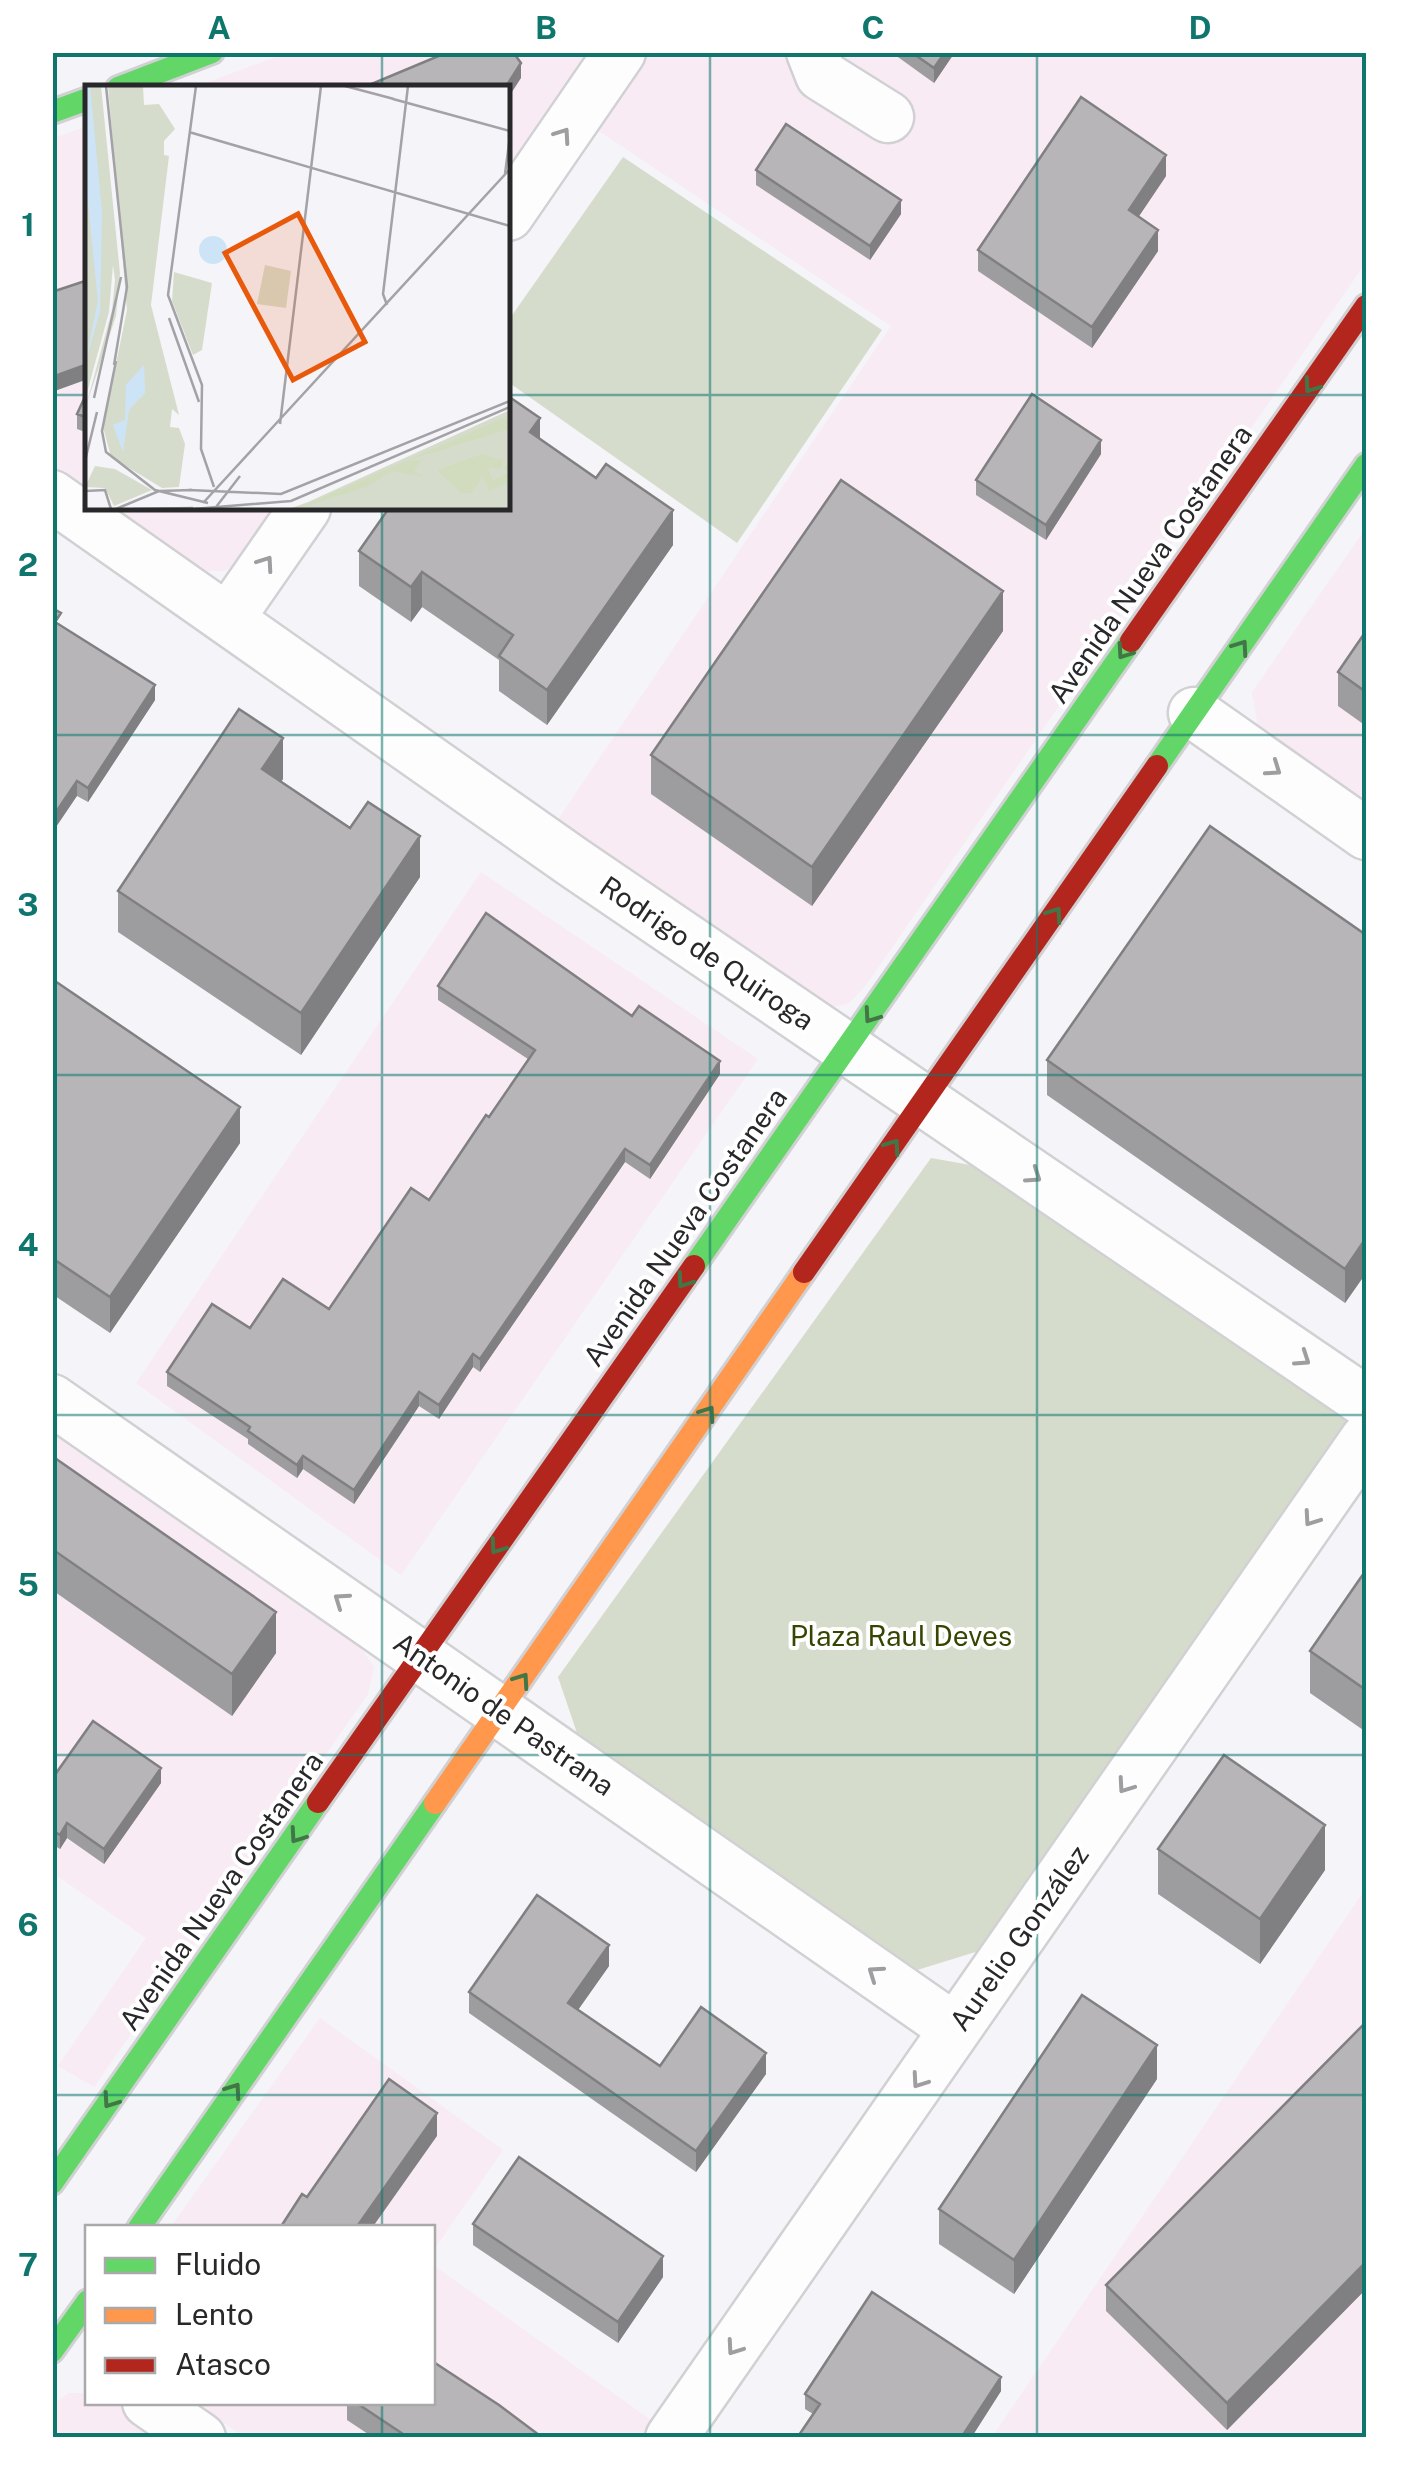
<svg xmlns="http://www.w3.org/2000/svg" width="1419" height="2490" font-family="'Public Sans',sans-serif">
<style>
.commercial{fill:#f8ebf3}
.green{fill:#d6dccb}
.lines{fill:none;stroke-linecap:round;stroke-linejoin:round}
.street-casing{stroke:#d1d1d4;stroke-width:55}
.fast-casing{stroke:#d1d1d4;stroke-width:28}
.slow-casing{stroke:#d1d1d4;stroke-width:28}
.jam-casing{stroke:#d1d1d4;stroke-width:28}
.street{stroke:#fefdfe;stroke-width:50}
.fast{stroke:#63d668;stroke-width:22}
.slow{stroke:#ff974d;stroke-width:22}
.jam{stroke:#b3261e;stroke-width:22}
.wall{fill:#9d9c9e}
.shaded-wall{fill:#807f81}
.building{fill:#b7b5b8;stroke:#807f81;stroke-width:2.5}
.oneway{stroke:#9e9d9f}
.oneway2{stroke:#437646}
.grid{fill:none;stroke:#0f766e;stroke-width:2.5;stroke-opacity:0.55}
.labels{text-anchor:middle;stroke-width:8;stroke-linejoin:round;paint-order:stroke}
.street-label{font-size:28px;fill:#28282a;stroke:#fff}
.park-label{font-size:28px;fill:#364602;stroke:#fff}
.inset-road{fill:none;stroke:#a3a2a6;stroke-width:2.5}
.view{fill:#e8590c;fill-opacity:0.15;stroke:#e8590c;stroke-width:5}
.inset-edge{fill:none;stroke:#28282a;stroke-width:5}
.neatline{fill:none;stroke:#0f766e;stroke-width:4}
.grid-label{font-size:32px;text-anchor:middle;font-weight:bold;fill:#0f766e}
</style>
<rect width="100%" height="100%" fill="#f5f4f9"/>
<path class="commercial" d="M286 53H595L508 179V88H192Z
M645 53H1366V262L866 985 849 1003 842 1005 823 1008 553 827 891 326 593 127Z
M87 126V490L53 467 52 139Z
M113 508H280L244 559 224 571H207Z
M1366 528V812L1259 732 1252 692Z
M481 872 758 1059 401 1575 136 1383Z
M52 1423 353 1636 374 1667 368 1694 94 2087 58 2066 146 1938 53 1873Z
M1366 1888V2437H992Z
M320 2018 503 2150 433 2251 432 2228H170Z
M433 2265 658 2425 649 2438H246L195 2403 432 2402Z
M69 2393H87L88 2402 114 2403 164 2437 53 2438V2404Z"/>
<path class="green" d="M623 157 882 330 737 543 508 382V321Z
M931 1158 976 1166 1346 1412 1349 1444 995 1946 914 1971 579 1739 558 1677Z"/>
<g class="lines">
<g class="street-casing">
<path id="street" d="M812 52 821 75 888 117
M508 215 620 52
M52 496 573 862 1366 1402
M228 619 305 508
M1194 713 1366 834
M52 1400 955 2029
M148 2402 200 2438
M671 2438 1366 1439"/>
</g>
<g class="fast-casing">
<path id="fast" d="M118 88 212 52
M52 112 88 99
M1157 766 1366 465
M694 1266 1131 641
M52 2183 318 1802
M139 2228 435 1803
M52 2351 88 2301"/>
</g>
<g class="slow-casing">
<path id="slow" d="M435 1803 804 1272"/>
</g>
<g class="jam-casing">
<path id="jam" d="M1131 641 1366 306
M804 1272 1157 766
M318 1802 694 1266"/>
</g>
<use href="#street" class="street"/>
<use href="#fast" class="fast"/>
<use href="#slow" class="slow"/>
<use href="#jam" class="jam"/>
</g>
<path class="wall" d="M891 52H955L934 83Z
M756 170 901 214 870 260 756 185Z
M1166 176 1139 216 1158 251 1092 348 978 271V250Z
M88 390V433L77 429V414Z
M540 439 673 545 547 725 499 691V660L422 607 411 622 359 586V551Z
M1101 454 1046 540 976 495V480Z
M61 626 155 700 88 802 77 796Z
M1003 631 812 906 651 794V755Z
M1366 631V726L1338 706V672Z
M283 779 281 782 420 877 301 1055 118 932V891Z
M1366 935V1273L1345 1303 1047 1095V1060Z
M52 979 240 1143 110 1333 52 1294Z
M438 986 632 1016 720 1074 650 1179 625 1162 480 1372 473 1367 439 1419 419 1406 354 1504 303 1469 297 1478 248 1444V1439L167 1386V1372L250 1328 329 1309 429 1200 489 1117 528 1059 438 1000Z
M52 1456 276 1653 232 1716 55 1592 52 1595Z
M1366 1570V1732L1310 1693V1651Z
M52 1779 161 1783 104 1864 67 1838 60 1849 52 1844Z
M1158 1849 1325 1870 1260 1964 1158 1894Z
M609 1966 578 2010 660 2066 766 2074 696 2172 469 2013V1992Z
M1366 2022V2289L1227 2430 1106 2311V2285Z
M1157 2079 1014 2294 939 2244V2209Z
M473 2224 663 2277 618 2343 473 2245Z
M1001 2391 971 2438H797L813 2414 805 2409V2394Z
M347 2402H432L543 2438H374L347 2420Z"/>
<path class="shaded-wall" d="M945 52H955L934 83V68Z
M521 63V78L508 98V88H505Z
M1166 155V176L1129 231V210Z
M901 200V214L870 260V246Z
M1158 230V251L1092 348V327Z
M88 364V379L52 392V377Z
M540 418V453L530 432Z
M1101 440V454L1046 540V525Z
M673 510V545L547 725V690Z
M422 572V607L411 622V587Z
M1003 591V631L812 906V867Z
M155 685V700L88 802V788Z
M283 738V779L262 811V769Z
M77 781V796L52 833V818Z
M420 836V877L301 1055V1013Z
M720 1061V1074L650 1179V1165Z
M240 1107V1143L110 1333V1297Z
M625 1149V1162L480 1372V1359Z
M1366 1238V1273L1345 1303V1269Z
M473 1354V1367L439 1419V1405Z
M419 1392V1406L354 1504V1490Z
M303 1456V1469L297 1478V1465Z
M55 1551V1592L52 1595V1554Z
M276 1612V1653L232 1716V1674Z
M161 1768V1783L104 1864V1849Z
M67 1823V1838L60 1849V1835Z
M1325 1825V1870L1260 1964V1919Z
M609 1945V1966L568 2024V2003Z
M1157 2045V2079L1014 2294V2260Z
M766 2053V2074L696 2172V2151Z
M437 2113V2136L372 2228H356Z
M663 2256V2277L618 2343V2322Z
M1366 2262V2289L1227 2430V2403Z
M1001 2377V2391L971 2438H961Z"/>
<path class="building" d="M448 52H513L521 63 505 88H362Z
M911 52H945L934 68Z
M1081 97 1166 155 1129 210 1158 230 1092 327 978 250Z
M786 124 901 200 870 246 756 170Z
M88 280V364L52 377V292Z
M88 390V418L77 414Z
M1032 394 1101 440 1046 525 976 480Z
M508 396 540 418 530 432 596 478 606 464 673 510 547 690 499 656 513 635 422 572 411 587 359 551 389 508H508Z
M841 480 1003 591 812 867 651 755Z
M52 608 61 613 55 622 155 685 88 788 77 781 52 818Z
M1366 631V692L1338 672Z
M239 709 283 738 262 769 350 828 368 802 420 836 301 1013 118 891Z
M1210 826 1366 935V1238L1345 1269 1047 1060Z
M486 913 632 1016 639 1006 720 1061 650 1165 625 1149 480 1359 473 1354 439 1405 419 1392 354 1490 303 1456 297 1465 248 1431 250 1427 167 1372 212 1304 250 1328 283 1279 329 1309 411 1188 429 1200 486 1115 489 1117 535 1050 438 986Z
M52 979 240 1107 110 1297 52 1258Z
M52 1456 276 1612 232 1674 55 1551 52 1554Z
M1366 1570V1690L1310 1651Z
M93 1721 161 1768 104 1849 67 1823 60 1835 52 1830V1779Z
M1224 1755 1325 1825 1260 1919 1158 1849Z
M537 1895 609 1945 568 2003 660 2066 701 2007 766 2053 696 2151 469 1992Z
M1082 1995 1157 2045 1014 2260 939 2209Z
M1366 2022V2262L1227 2403 1106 2285Z
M389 2079 437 2113 356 2228H280L302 2194 307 2197Z
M519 2157 663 2256 618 2322 473 2224Z
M872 2292 1001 2377 961 2438H797L820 2404 805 2394Z
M432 2361 499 2405 543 2438H409L355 2402H432Z"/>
<defs><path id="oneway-chevron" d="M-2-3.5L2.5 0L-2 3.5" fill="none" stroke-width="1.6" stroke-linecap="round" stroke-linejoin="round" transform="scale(2.5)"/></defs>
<g class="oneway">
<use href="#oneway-chevron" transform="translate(563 135) rotate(-55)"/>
<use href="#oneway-chevron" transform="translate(266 563) rotate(-55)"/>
<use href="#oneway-chevron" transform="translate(1274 769) rotate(35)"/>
<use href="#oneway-chevron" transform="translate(1034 1176) rotate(34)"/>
<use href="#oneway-chevron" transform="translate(1303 1359) rotate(34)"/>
<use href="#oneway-chevron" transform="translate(1311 1519) rotate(125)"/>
<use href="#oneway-chevron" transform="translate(341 1600) rotate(-145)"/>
<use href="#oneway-chevron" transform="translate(1125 1786) rotate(125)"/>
<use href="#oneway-chevron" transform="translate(875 1973) rotate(-145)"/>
<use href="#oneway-chevron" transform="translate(919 2081) rotate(125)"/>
<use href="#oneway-chevron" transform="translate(734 2348) rotate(125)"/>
</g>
<g class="oneway2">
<use href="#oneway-chevron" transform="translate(1311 386) rotate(125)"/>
<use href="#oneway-chevron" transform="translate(1241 647) rotate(-55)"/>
<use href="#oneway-chevron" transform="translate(1124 652) rotate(125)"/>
<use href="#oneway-chevron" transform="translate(1055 914) rotate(-55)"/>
<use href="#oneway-chevron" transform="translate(871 1016) rotate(125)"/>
<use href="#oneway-chevron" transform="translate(893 1146) rotate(-55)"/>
<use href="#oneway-chevron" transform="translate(684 1281) rotate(125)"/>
<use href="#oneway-chevron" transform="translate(708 1413) rotate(-55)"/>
<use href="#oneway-chevron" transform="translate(497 1547) rotate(125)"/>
<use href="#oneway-chevron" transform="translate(522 1680) rotate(-55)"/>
<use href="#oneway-chevron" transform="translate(297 1836) rotate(125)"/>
<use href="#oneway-chevron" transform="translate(234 2090) rotate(-55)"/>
<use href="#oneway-chevron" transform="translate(110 2101) rotate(125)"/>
</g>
<path class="grid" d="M382 52V88M710 52V2438M1037 52V2438M52 395H88M508 395H1366M382 508V2228M52 735H1366M52 1075H1366M52 1415H1366M52 1755H1366M52 2095H1366M382 2402V2438"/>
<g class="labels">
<g class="street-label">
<text transform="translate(1150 564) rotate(-55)" y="10">Avenida Nueva Costanera</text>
<text transform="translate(707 953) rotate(34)" y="10">Rodrigo de Quiroga</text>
<text transform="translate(685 1227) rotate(-55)" y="10">Avenida Nueva Costanera</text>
<text transform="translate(504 1714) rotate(35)" y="10">Antonio de Pastrana</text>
<text transform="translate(221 1891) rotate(-55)" y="10">Avenida Nueva Costanera</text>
<text transform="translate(1019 1938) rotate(-55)" y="10">Aurelio González</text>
</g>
<g class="park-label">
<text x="901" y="1646">Plaza Raul Deves</text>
</g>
</g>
<g transform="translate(85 85)">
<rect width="425" height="425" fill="#f5f4f9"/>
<path d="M0 1H16L35 188 31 231 1 321 27 225 30 195 28 180 24 227 0 315ZM23 1H58L59 20 74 19 90 44 79 56V70L84 71 66 220 94 330 87 324 85 342 94 343 100 359 94 402 77 403 26 372 18 342 42 225ZM180 180 206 186 201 223 172 219ZM89 187 127 198 117 265 108 270 87 216ZM425 325V424H204L223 417ZM10 381 30 384 67 405 29 421 20 403 0 402Z" fill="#d6dccb"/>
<path d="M425 330 424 344 321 376 337 375 329 385 338 392 307 386 282 402 211 424ZM397 369 418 375 416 384 403 383 408 395 424 388 419 383 425 374V404L422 399 404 406 398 392 386 408H376L352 385Z" fill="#d1dcbe"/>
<path d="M0 1H5L17 127 15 226 0 279 13 216 0 88ZM114 165a14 14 0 1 1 28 0a14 14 0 1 1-28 0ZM59 280 60 308 44 325 38 367 28 340 40 335 41 300Z" fill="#cde4f7"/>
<path class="inset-road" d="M21 1 42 202 29 280M111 1 83 210 117 300 116 364 129 402M260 1 309 14M308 14 425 46M104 47 425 141M420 89 425 51M302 220 298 209 323 1M84 233 114 317M31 276 17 346 21 367 70 405 123 418M9 313 36 192M195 339 236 1M0 376 12 327M104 405 196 409 425 316M0 406 20 405 26 424M118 418 425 84M131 422 155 391M31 424 74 406 107 405M48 424 108 423M108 424 206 416 425 322"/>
<path class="view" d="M213 129 280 257 208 295 140 168Z"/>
<rect width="425" height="425" class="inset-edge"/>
</g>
<rect width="1419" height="2490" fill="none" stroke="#ffffff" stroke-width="110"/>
<rect x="85" y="2225" width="350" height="180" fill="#ffffff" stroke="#a9a9aa" stroke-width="2.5"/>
<rect x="105" y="2258" width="50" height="15" fill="#63d668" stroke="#a9a9aa" stroke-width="2.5"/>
<text x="175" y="2275" font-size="30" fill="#28282a">Fluido</text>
<rect x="105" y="2308" width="50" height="15" fill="#ff974d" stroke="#a9a9aa" stroke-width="2.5"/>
<text x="175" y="2325" font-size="30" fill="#28282a">Lento</text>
<rect x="105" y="2358" width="50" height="15" fill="#b3261e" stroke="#a9a9aa" stroke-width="2.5"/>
<text x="175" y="2375" font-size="30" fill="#28282a">Atasco</text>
<rect x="55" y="55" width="1309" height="2380" class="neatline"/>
<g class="grid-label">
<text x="219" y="39">A</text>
<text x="546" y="39">B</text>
<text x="873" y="39">C</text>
<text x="1200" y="39">D</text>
<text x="28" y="236">1</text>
<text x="28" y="576">2</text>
<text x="28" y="916">3</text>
<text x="28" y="1256">4</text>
<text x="28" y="1596">5</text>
<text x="28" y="1936">6</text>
<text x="28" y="2276">7</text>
</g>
</svg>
